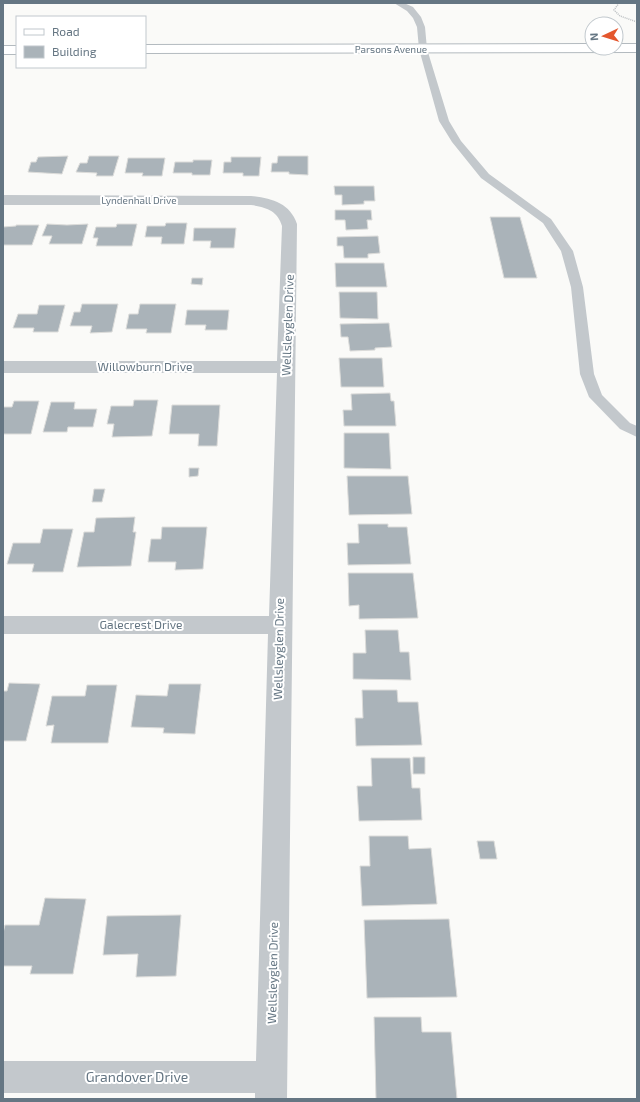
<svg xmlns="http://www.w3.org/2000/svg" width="640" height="1102" font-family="'Exo 2',sans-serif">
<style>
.building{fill:#aab3b9;stroke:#dcdcda}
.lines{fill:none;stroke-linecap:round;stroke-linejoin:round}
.secondary-casing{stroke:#b3babf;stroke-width:2}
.path{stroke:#bbbfc2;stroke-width:1.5;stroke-dasharray:1 1;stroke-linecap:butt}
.lane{fill:#c3c8cc;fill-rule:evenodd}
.street{fill:#c3c8cc;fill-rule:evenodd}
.secondary{fill:#fff;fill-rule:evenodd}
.labels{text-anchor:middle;stroke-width:4;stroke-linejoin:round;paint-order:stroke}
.far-street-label{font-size:10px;fill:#657683;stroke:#fff}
.street-label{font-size:12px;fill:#657683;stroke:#fff}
.near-street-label{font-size:14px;fill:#657683;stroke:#fff}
</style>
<rect width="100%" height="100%" fill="#fafaf8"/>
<path class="building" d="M68 156 62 174 28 172 31 162H36L38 157Z
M89 156H119L113 176H96L97 173 76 172 80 163H87Z
M278 156H308V175L289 174V172H271L272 163H277Z
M231 157H261L259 176H243V173H223L224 162H231Z
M128 158H165L162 176H142L143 173H125Z
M193 160H212L210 175H192V173H173L175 162H193Z
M334 186H374L375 201H364V204L342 205V195H335Z
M335 210H371L372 220H367L368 229 346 230 345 220H335Z
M490 217H520L537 278H504Z
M166 223H187L184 244H161L162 237H145L147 226H165Z
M47 224 67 225 88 224 82 244H49L52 236H42Z
M117 224H137L132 246H96L98 238H93L96 227H116Z
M16 225H39L32 245H3V227L16 226Z
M194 228H236L234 248H210L211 241H193Z
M378 236 380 253 368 254V258H344L343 246H337V237Z
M335 263H384L387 287H336Z
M192 278H203L202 285 191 284Z
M339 292H377L378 319 340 318Z
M82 304H118L112 332 90 333 92 326H70L74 312H80Z
M140 304H176L171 333H146L147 329H126L129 314H138Z
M39 305H65L58 332H33L34 328H13L18 314H37Z
M187 310H229L227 330H205L206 325H185Z
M389 323 392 347 375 348V350L350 351 348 337H341L340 324Z
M339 358H382L384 387H341Z
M390 393 391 401H394L396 426H344L343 410H352L351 394Z
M134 400H158L152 436 112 437 114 424H107L111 406H133Z
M14 401H39L31 434H3V407H12Z
M51 402H75L74 409H97L93 427H68L67 432H43Z
M172 405H220L217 446H198L199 434H169Z
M344 433H389L391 469 344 468Z
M189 468H199L198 476 189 477Z
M347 476H408L412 514 349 515Z
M94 489H105L102 502H92Z
M135 517 133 532H136L131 566 77 567 84 532H94L96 518Z
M358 524H388V527H407L411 564 348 565 347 543H359Z
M162 527H207L203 569 175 570 176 562H148L151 539H161Z
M43 529H73L63 572H32L34 564H7L13 543H40Z
M348 573H413L418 618 359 619V605L349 606Z
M365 630H398L400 652H409L411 680 353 679V653H366Z
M9 683 40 684 26 741H3V691H7Z
M169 684H201L195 734 163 733 164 728 131 727 136 695 167 696Z
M87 685H117L108 743H51L54 725 46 726 52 696H85Z
M362 690H397L398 702H418L422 745 356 746 355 718H363Z
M413 757H425V774H413Z
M371 758H410L412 788H420L422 820 359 821 357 786H372Z
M369 836H408L409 849 431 848 437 904 362 906 360 866H370Z
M477 841H494L497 859H480Z
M45 898 86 899 73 974H30L32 966H3V933L5 925H39Z
M181 915 176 976 136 977 138 954 103 955 107 916Z
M449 919 457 997 367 998 364 920Z
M374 1017H421L422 1032H451L457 1099H376Z"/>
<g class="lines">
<g class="secondary-casing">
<path id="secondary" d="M592 44V48H616V44H637V52L145 53V45Z
M3 46H17V54H3Z"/>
</g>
<path class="path" d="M619 3 614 10 620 16 637 22"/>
<path class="lane" d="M394 3H404L413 7 421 17 425 27 427 49 449 121 461 141 489 174 551 219 573 251 583 287 594 374 602 395 630 423 637 426V437L620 429 589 397 580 374 571 287 561 251 543 223 481 178 452 142 439 121 419 49 417 27 413 18 407 11Z"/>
<path class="street" d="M3 195 251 196C271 198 290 203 297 224L287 1099H255V1093H3V1061H256L268 634H3V616H269L277 373H3V361H277L282 226C278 211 266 207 251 205H3Z"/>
<use href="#secondary" class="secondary"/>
</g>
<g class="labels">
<g class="far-street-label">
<text x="391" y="53">Parsons Avenue</text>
<text x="139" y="204">Lyndenhall Drive</text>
</g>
<g class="street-label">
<text transform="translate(288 325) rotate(-88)" y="4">Wellsleyglen Drive</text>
<text x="145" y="371">Willowburn Drive</text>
<text x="141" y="629">Galecrest Drive</text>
<text transform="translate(279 649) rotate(-89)" y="4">Wellsleyglen Drive</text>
<text transform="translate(273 973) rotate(-89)" y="4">Wellsleyglen Drive</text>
</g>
<g class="near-street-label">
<text x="137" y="1082">Grandover Drive</text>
</g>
</g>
<rect width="640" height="1102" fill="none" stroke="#657683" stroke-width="8"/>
<rect x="16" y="16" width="130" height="52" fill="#ffffff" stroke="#c1c8cd"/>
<rect x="24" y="29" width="20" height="6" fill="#ffffff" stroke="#c1c8cd"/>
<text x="52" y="36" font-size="12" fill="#657683">Road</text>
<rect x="24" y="46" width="20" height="12" fill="#aab3b9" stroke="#c1c8cd"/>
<text x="52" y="56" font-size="12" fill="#657683">Building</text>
<g transform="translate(604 36) rotate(266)"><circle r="19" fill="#ffffff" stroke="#c1c8cd"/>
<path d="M0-3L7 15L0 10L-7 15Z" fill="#e4572e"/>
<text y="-6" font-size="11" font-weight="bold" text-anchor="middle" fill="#657683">N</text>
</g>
</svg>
